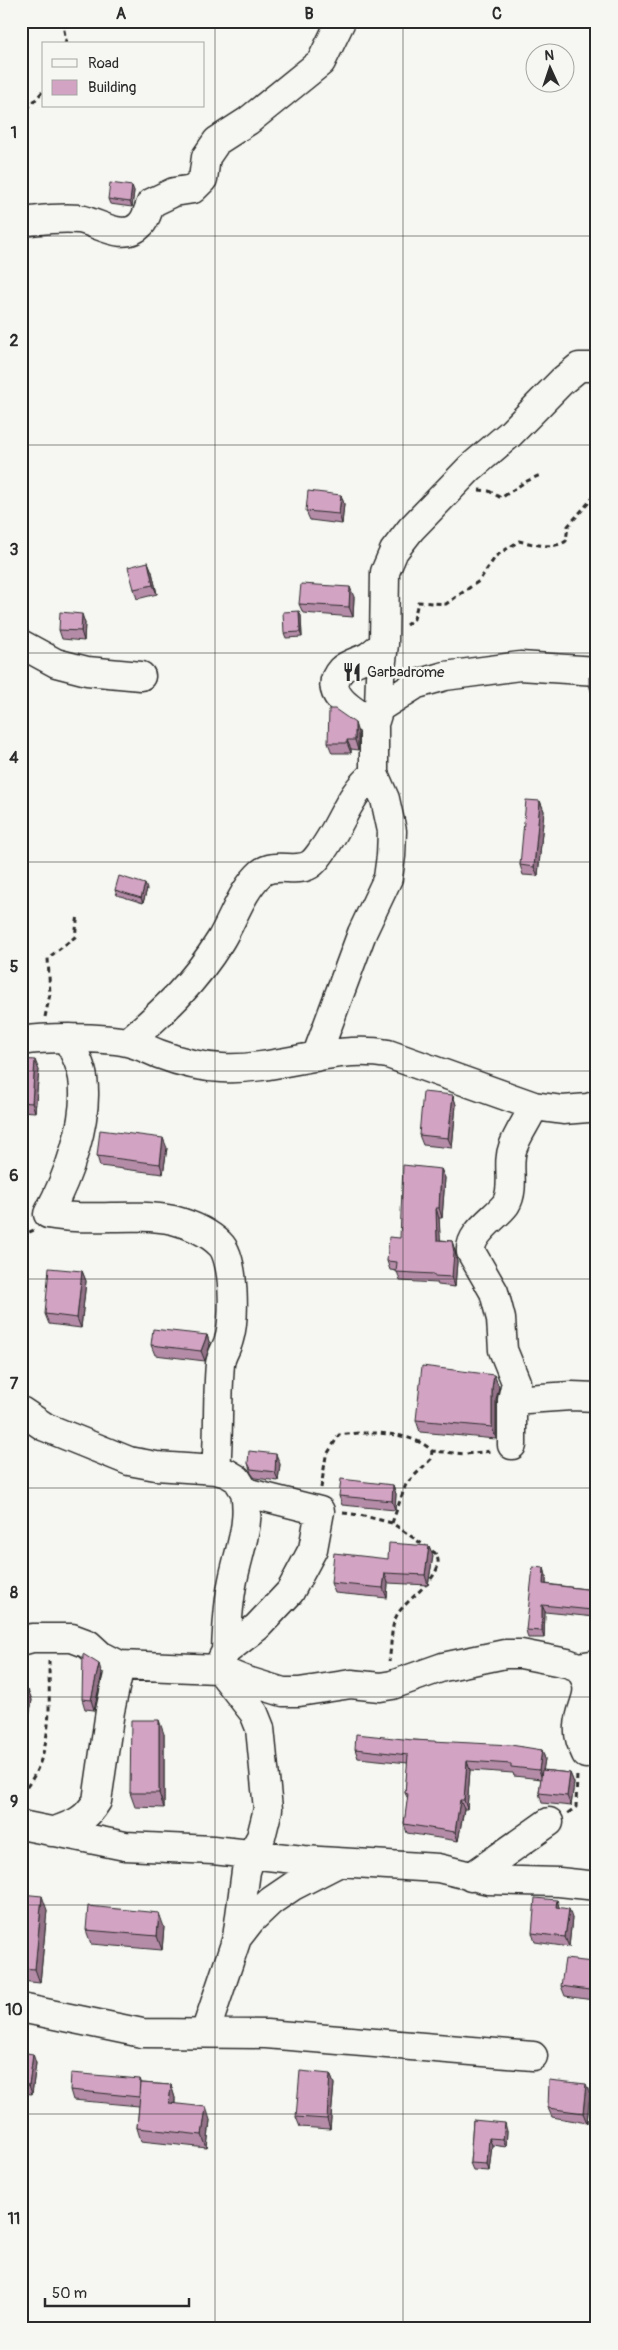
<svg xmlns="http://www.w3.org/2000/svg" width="618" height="2350" font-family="Pangolin,sans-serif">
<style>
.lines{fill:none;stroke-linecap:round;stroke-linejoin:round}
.minor-casing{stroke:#2b2b2b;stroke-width:31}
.path{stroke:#2b2b2b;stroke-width:3;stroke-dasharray:5 4;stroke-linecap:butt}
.minor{stroke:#f6f6f2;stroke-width:28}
.wall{fill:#b58ca8;stroke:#2b2b2b}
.shaded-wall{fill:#937288;stroke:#2b2b2b}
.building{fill:#d2a3c3;stroke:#2b2b2b}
.grid{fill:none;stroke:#2b2b2b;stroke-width:1;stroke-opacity:0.55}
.labels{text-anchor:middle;stroke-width:5;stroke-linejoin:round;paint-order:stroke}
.poi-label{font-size:15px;fill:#2b2b2b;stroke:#f6f6f2;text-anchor:start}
.neatline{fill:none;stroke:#2b2b2b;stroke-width:2}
.grid-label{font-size:16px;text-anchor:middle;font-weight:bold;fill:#2b2b2b}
</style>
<rect width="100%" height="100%" fill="#f6f6f2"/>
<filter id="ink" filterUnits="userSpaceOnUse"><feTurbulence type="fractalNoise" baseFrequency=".02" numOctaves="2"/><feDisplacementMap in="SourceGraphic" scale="10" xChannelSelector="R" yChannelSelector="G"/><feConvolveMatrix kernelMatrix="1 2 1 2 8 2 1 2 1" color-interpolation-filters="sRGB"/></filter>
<g filter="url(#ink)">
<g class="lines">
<g class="minor-casing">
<path id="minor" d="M21 222C41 220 59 217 79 219 98 222 124 243 141 224 146 219 148 210 151 203L174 192 193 189 203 179 206 157 217 141 248 121 321 62 341 21
M21 644 56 663 87 671 141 676
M379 708 417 684 445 676 520 666 597 671
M374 724C357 713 319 694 341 670 348 663 361 661 369 656 374 652 379 648 384 644
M67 1039C74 1051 81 1064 83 1078 89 1121 68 1177 48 1214 89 1222 133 1212 173 1220 188 1224 208 1232 220 1244 235 1258 235 1320 229 1339 227 1348 221 1355 220 1364 217 1399 219 1435 216 1470
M21 1041C46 1037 102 1037 127 1042 138 1044 149 1050 159 1054 180 1062 199 1067 222 1068 278 1071 332 1044 388 1054L534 1106 563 1110 588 1108 597 1105
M128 1042C165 1010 194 983 220 941 233 920 242 890 261 873 276 861 298 875 312 863 316 860 319 855 322 851 341 826 349 793 374 774
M316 1057 362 933 388 878 391 856 392 831 385 799 374 774V724L379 708 380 677 384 644 385 572 394 551 411 529 470 468 510 434 562 381 579 367H597
M512 1400 571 1396 597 1397
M21 1411 45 1427 129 1461 156 1466 216 1470 227 1473 237 1479 245 1492 320 1511 313 1549 290 1592 257 1627 226 1651 217 1669 120 1665 100 1655 88 1644 72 1638H32L21 1641
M512 1445V1400L516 1382 503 1350 501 1319 494 1292 471 1252C469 1233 496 1218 506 1204 516 1187 506 1165 513 1147 518 1133 528 1120 534 1106
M226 1651C227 1627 228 1604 233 1580 239 1550 251 1524 245 1492
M578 1667C598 1693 580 1702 579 1727 578 1737 582 1745 586 1754
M217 1669 244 1680 283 1692H299L351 1684 380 1687 392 1685 443 1667 505 1654H521L567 1663 578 1667 597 1664
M221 1671 254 1713 260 1728 268 1809 261 1837 252 1853 246 1871 237 1938
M21 1825 125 1846 213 1850 303 1860 438 1868 488 1880 559 1882 597 1886
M52 1832C74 1824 84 1822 97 1801L110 1711 120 1665
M471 1877 549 1822
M21 2008 142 2033 266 2034 533 2056
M205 2033 237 1938 251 1920 271 1901 293 1886 338 1863"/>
</g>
<path class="path" d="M62 21 66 40 65 44
M21 116 44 90
M479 490 489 491 501 498 525 482 542 474
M406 625 414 619 418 602 446 604 479 581 496 556 519 541C533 544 554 550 566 541L568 526 597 493
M45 1017 50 994 48 958 75 937 78 914
M21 1236 34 1230
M321 1488 326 1456 339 1435C364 1431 414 1431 432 1451L466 1454 491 1451
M343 1513 360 1515 392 1523 435 1553C450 1574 407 1597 397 1615 390 1627 392 1647 389 1661
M392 1523 406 1484 431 1459 432 1451
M21 1794C54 1758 49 1705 49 1661
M568 1813 576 1807 577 1773"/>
<use href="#minor" class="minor"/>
</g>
<path class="wall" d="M132 186 134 191 132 207 110 204 108 199Z
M341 495 344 504 342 524 310 520 306 511Z
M148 562 152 572 157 594 137 599 134 589Z
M354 597 353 617 303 613 299 604Z
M299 611 301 616 302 637 286 638 284 633Z
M85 623 84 641 62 639 59 630Z
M597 676V695L592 694 589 685Z
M358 733V750L351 749V753H332L328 743Z
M540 801 544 811 538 876 523 875 520 865Z
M147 889 143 903 117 895 115 890Z
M21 1059 39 1070 35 1112 21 1111Z
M453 1095 456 1105 452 1148 423 1145 419 1135Z
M167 1148 163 1174 100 1166 97 1156Z
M441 1169 445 1178 442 1218H439L440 1240 452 1241 455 1251 457 1262 455 1287 438 1285 437 1283 400 1281 397 1271 390 1270 387 1261Z
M82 1271 86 1281 81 1328 49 1324 45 1314Z
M207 1335 210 1345 205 1361 155 1355 151 1345Z
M494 1375 499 1387 496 1400V1439L420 1432 416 1420Z
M248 1463 280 1464 278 1481 255 1478 251 1473Z
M393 1485 396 1494 395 1510 342 1505 339 1496Z
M429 1546 433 1556 428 1585 388 1583 387 1598 335 1593 331 1583 388 1559Z
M544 1568 546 1576V1584L594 1590 596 1598 595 1617 545 1612 544 1638H528L526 1630Z
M102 1674 94 1710 85 1709 82 1699Z
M21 1689 28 1690 32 1700 27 1728 21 1727Z
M164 1734V1808L135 1807 130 1793Z
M413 1740 542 1750 545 1759 543 1770 570 1773 574 1783 571 1806 542 1803 539 1793 541 1779 514 1776 513 1773 470 1770 467 1809H464L458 1841 407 1833 404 1824 408 1799 405 1793 408 1763 358 1758 355 1749Z
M21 1894 47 1910 40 1983 21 1981Z
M557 1900 559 1908 572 1918 569 1947 535 1942 532 1933Z
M164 1927 162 1950 91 1944 86 1930Z
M597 1972 593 2000 565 1996 561 1986Z
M21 2052 36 2063 32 2094 21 2093Z
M330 2074 334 2084 330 2129 300 2127 296 2117Z
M142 2083 171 2085 175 2098V2104L210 2120 207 2148 141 2141 137 2128 139 2106 73 2100 70 2090Z
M590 2094 587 2123 552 2117 548 2108Z
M473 2120 507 2131 506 2147 492 2145 489 2171 473 2170 470 2163Z"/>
<path class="shaded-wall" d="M132 186 134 191 132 207 130 202Z
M341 495 344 504 342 524 339 514Z
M148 562 152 572 157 594 153 585Z
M350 587 354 597 353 617 349 607Z
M299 611 301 616 302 637 300 632Z
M82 614 85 623 84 641 81 631Z
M355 723 358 733V750L355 740Z
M347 740 351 749V753L347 743Z
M540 801 544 811 538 876 534 867Z
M145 884 147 889 143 903 141 898Z
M35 1060 39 1070 35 1112 32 1103Z
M453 1095 456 1105 452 1148 448 1138Z
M163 1138 167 1148 163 1174 160 1164Z
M441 1169 445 1178 442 1218 439 1208Z
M436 1208 439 1218 441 1249 437 1240Z
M452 1241 455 1251 457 1262 455 1287 452 1277Z
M82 1271 86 1281 81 1328 77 1318Z
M207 1335 210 1345 205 1361 201 1351Z
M494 1375 499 1387 496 1400V1439L492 1427V1388Z
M276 1454 280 1464 278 1481 275 1472Z
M393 1485 396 1494 395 1510 392 1501Z
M429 1546 433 1556 428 1585 425 1575Z
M544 1568 546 1576V1592L543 1584Z
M385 1573 388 1583 387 1598 383 1588Z
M594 1590 596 1598 595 1617 592 1610Z
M542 1605 545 1612 544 1638 542 1631Z
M99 1664 102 1674 94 1710 91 1700Z
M28 1690 32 1700 27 1728 23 1718Z
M159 1720 164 1734V1808L159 1793Z
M542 1750 545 1759 542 1779 539 1770Z
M467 1761 470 1770 467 1809 464 1800Z
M570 1773 574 1783 571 1806 567 1796Z
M460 1800 464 1809 458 1841 455 1832Z
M42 1896 47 1910 40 1983 35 1969Z
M557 1900 560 1910 556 1907Z
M569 1909 572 1918 569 1947 565 1937Z
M159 1913 164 1927 162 1950 157 1936Z
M593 1962 597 1972 593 2000 589 1990Z
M33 2054 36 2063 32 2094 29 2085Z
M330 2074 334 2084 330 2129 327 2119Z
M140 2079 144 2089 142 2106 139 2097Z
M586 2084 590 2094 587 2123 583 2113Z
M171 2085 175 2098 174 2116 169 2103Z
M206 2107 210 2120 207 2148 202 2135Z
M505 2123 507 2131 506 2147 503 2139Z
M489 2138 492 2145 489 2171 487 2164Z"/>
<path class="building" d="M110 183 132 186 130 202 108 199Z
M308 491 341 495 339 514 306 511Z
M148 562 153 585 134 589 128 567Z
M301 584 350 587 349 607 299 604Z
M299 611 300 632 284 633 283 612Z
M60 612 82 614 81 631 59 630Z
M597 676V685H589V677Z
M329 709H335L355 723V740H347V743H328Z
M526 800 540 801 534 867 520 865Z
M119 876 145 884 141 898 115 890Z
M21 1059 35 1060 32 1103 21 1102Z
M423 1092 453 1095 448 1138 419 1135Z
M100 1130 163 1138 160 1164 97 1156Z
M403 1165 441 1169 439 1208H436L437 1240 452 1241 454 1253 452 1277 434 1276V1274L396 1272 397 1262 387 1261 389 1237 400 1238Z
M49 1268 82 1271 77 1318 45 1314Z
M153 1329 207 1335 201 1351 151 1345Z
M422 1366 494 1375 492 1388V1427L416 1420Z
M249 1451 276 1454 275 1472 251 1469 248 1463Z
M341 1479 393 1485 392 1501 339 1496Z
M389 1543 429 1546 425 1575 385 1573 383 1588 331 1583 334 1553 388 1559Z
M533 1567 544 1568 543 1584 594 1590 592 1610 542 1605V1631L526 1630Z
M83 1654 99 1664 91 1700 82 1699Z
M21 1689 28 1690 23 1718H21Z
M131 1720H159V1793H130Z
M356 1734 413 1740 511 1745 542 1750 539 1770 511 1767V1764L467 1761 464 1800H460L455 1832 404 1824 408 1794 405 1793 408 1755 355 1749Z
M542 1770 570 1773 567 1796 539 1793Z
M21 1894 42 1896 35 1969 21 1968Z
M535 1898 557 1900 556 1907 569 1909 565 1937 532 1933Z
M88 1906 159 1913 157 1936 86 1930Z
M565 1959 593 1962 589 1990 561 1986Z
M21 2052 33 2054 29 2085H21Z
M300 2071 330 2074 327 2119 296 2117Z
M71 2073 140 2079 139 2097 70 2090Z
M549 2080 586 2084 583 2113 548 2108Z
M141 2083 171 2085 169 2103 206 2107 202 2135 137 2128Z
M473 2120 505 2123 503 2139 489 2138 487 2164 470 2163Z"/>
</g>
<path class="grid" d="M215 21V2329M403 21V2329M21 236H597M21 445H597M21 653H597M21 862H597M21 1071H597M21 1279H597M21 1488H597M21 1697H597M21 1905H597M21 2114H597"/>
<defs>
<g id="restaurant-bare" transform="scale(1.5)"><path d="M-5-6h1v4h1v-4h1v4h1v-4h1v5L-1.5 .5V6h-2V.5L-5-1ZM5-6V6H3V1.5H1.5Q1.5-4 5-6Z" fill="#2b2b2b" stroke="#f6f6f2" stroke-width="2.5" paint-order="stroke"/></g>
</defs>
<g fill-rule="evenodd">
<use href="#restaurant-bare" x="352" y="672"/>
</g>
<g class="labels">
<g class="poi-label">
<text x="367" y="677">Garbadrome</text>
</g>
</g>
<rect width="618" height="2350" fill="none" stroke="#f6f6f2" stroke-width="55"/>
<rect x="42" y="42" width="162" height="65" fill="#f6f6f2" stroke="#a5a5a2"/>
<rect x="52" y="59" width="25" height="8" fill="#f6f6f2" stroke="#a5a5a2"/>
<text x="88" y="68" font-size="15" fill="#2b2b2b">Road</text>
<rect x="52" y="80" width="25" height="15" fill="#d2a3c3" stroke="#a5a5a2"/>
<text x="88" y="92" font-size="15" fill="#2b2b2b">Building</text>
<g transform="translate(550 68) rotate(357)"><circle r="24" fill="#f6f6f2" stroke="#a5a5a2"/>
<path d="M0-4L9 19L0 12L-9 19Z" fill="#2b2b2b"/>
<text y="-8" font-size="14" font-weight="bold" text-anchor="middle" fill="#2b2b2b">N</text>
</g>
<path d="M45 2298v8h144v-8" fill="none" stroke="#2b2b2b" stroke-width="2.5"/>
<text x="52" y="2298" font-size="15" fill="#2b2b2b" stroke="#f6f6f2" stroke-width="4" paint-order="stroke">50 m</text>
<rect x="28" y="28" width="562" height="2294" class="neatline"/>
<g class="grid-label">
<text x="121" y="19">A</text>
<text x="309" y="19">B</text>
<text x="497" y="19">C</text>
<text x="14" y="138">1</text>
<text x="14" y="346">2</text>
<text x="14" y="555">3</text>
<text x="14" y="763">4</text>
<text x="14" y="972">5</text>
<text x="14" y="1181">6</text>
<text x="14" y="1389">7</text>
<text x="14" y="1598">8</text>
<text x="14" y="1807">9</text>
<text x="14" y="2015">10</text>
<text x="14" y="2224">11</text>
</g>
</svg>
